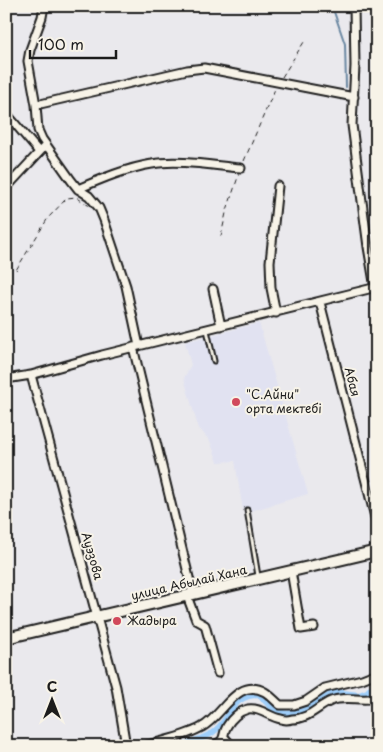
<svg xmlns="http://www.w3.org/2000/svg" width="383" height="752" font-family="'Playpen Sans',sans-serif">
<style>
.built{fill:#e1e2f1}
.lines{fill:none;stroke-linecap:round;stroke-linejoin:round}
.stream{stroke:#6a87a1;stroke-width:2}
.canal{stroke:#9ecefa;stroke-width:6}
.service-casing{stroke:#1c1c1c;stroke-width:7}
.minor-casing{stroke:#1c1c1c;stroke-width:11}
.secondary-casing{stroke:#1c1c1c;stroke-width:14}
.path{stroke:#1c1c1c;stroke-width:1;stroke-dasharray:5 4;stroke-linecap:butt}
.service{stroke:#f7f3e8;stroke-width:3}
.minor{stroke:#f7f3e8;stroke-width:7}
.secondary{stroke:#f7f3e8;stroke-width:10}
.poi-dot{fill:#d1495b;stroke:#f7f3e8;stroke-width:2}
.labels{text-anchor:middle;stroke-width:4;stroke-linejoin:round;paint-order:stroke}
.street-label{font-size:12px;fill:#1c1c1c;stroke:#f7f3e8}
.poi-label{font-size:12px;fill:#1c1c1c;stroke:#f7f3e8;text-anchor:start}
</style>
<rect width="100%" height="100%" fill="#eae9ed"/>
<filter id="ink" filterUnits="userSpaceOnUse"><feTurbulence type="fractalNoise" baseFrequency=".02" numOctaves="2"/><feDisplacementMap in="SourceGraphic" scale="10" xChannelSelector="R" yChannelSelector="G"/><feConvolveMatrix kernelMatrix="1 2 1 2 8 2 1 2 1" color-interpolation-filters="sRGB"/></filter>
<g filter="url(#ink)">
<path class="built" d="M259 323 308 494 251 511H243L235 461 218 462 210 441 198 427 184 378 191 365 185 342Z"/>
<g class="lines">
<path class="stream" d="M332 6 345 44 346 87"/>
<path class="canal" d="M182 746C192 741 203 739 212 733 232 720 229 695 259 695L275 711 287 714 303 711 335 692 359 695 367 692 377 682"/>
<g class="service-casing">
<path id="service" d="M207 330 214 361
M247 510 258 576"/>
</g>
<g class="minor-casing">
<path id="minor" d="M44 6 42 17 30 50 28 61 36 105 38 130 42 139 71 180 78 189 89 196 99 208 104 220 126 286 139 346
M354 6 355 66 352 125 368 247 375 288
M36 105 187 70 204 68 354 97
M6 113 39 152
M6 188 46 145
M78 189C101 179 127 168 152 164 178 159 215 166 241 168
M213 289 221 326
M320 302 377 525
M276 313 271 288 270 262 278 186
M133 347 193 594
M31 375 116 687 126 746
M6 379 31 375 102 355 377 287
M291 571 301 629 314 627
M187 596 196 620 205 625 218 673
M224 737 232 746
M143 746C162 741 184 737 202 727 222 717 237 676 265 692 270 695 275 701 280 705H294L306 701 325 688 362 679 377 673
M212 746C228 740 221 736 227 726 231 719 239 711 248 709 260 707 269 717 281 719 284 720 289 720 292 719 309 719 317 707 331 701 345 695 362 702 377 698"/>
</g>
<g class="secondary-casing">
<path id="secondary" d="M6 638 377 551"/>
</g>
<path class="path" d="M282 77 304 42
M244 161 275 89
M221 236 226 213 239 174
M16 270 48 218 67 198 76 197 91 207"/>
<use href="#service" class="service"/>
<use href="#minor" class="minor"/>
<use href="#secondary" class="secondary"/>
</g>
</g>
<g class="poi-dot">
<circle cx="236" cy="402" r="5"/>
<circle cx="117" cy="621" r="5"/>
</g>
<g class="labels">
<g class="street-label">
<text transform="translate(352 382) rotate(76)" y="4">Абая</text>
<text transform="translate(92 556) rotate(74)" y="4">Ауэзова</text>
<text transform="translate(189 583) rotate(-13)" y="4">улица Абылай Хана</text>
</g>
<g class="poi-label">
<text x="246" y="399">"С.Айни"<tspan x="246" dy="14">орта мектебі</tspan></text>
<text x="127" y="625">Жадыра</text>
</g>
</g>
<rect width="383" height="752" fill="none" stroke="#f7f3e8" stroke-width="25"/>
<rect x="12" y="12" width="358" height="727" fill="none" stroke="#1c1c1c" stroke-width="2" filter="url(#ink)"/>
<g transform="translate(52 700)" stroke="#f7f3e8" stroke-width="4" paint-order="stroke">
<path d="M0-4L9 19L0 12L-9 19Z" fill="#1c1c1c"/>
<text y="-8" font-size="14" font-weight="bold" text-anchor="middle" fill="#1c1c1c">С</text>
</g>
<path d="M30 50v8h86v-8" fill="none" stroke="#1c1c1c" stroke-width="2.5"/>
<text x="38" y="50" font-size="15" fill="#1c1c1c" stroke="#f7f3e8" stroke-width="4" paint-order="stroke">100 m</text>
</svg>
